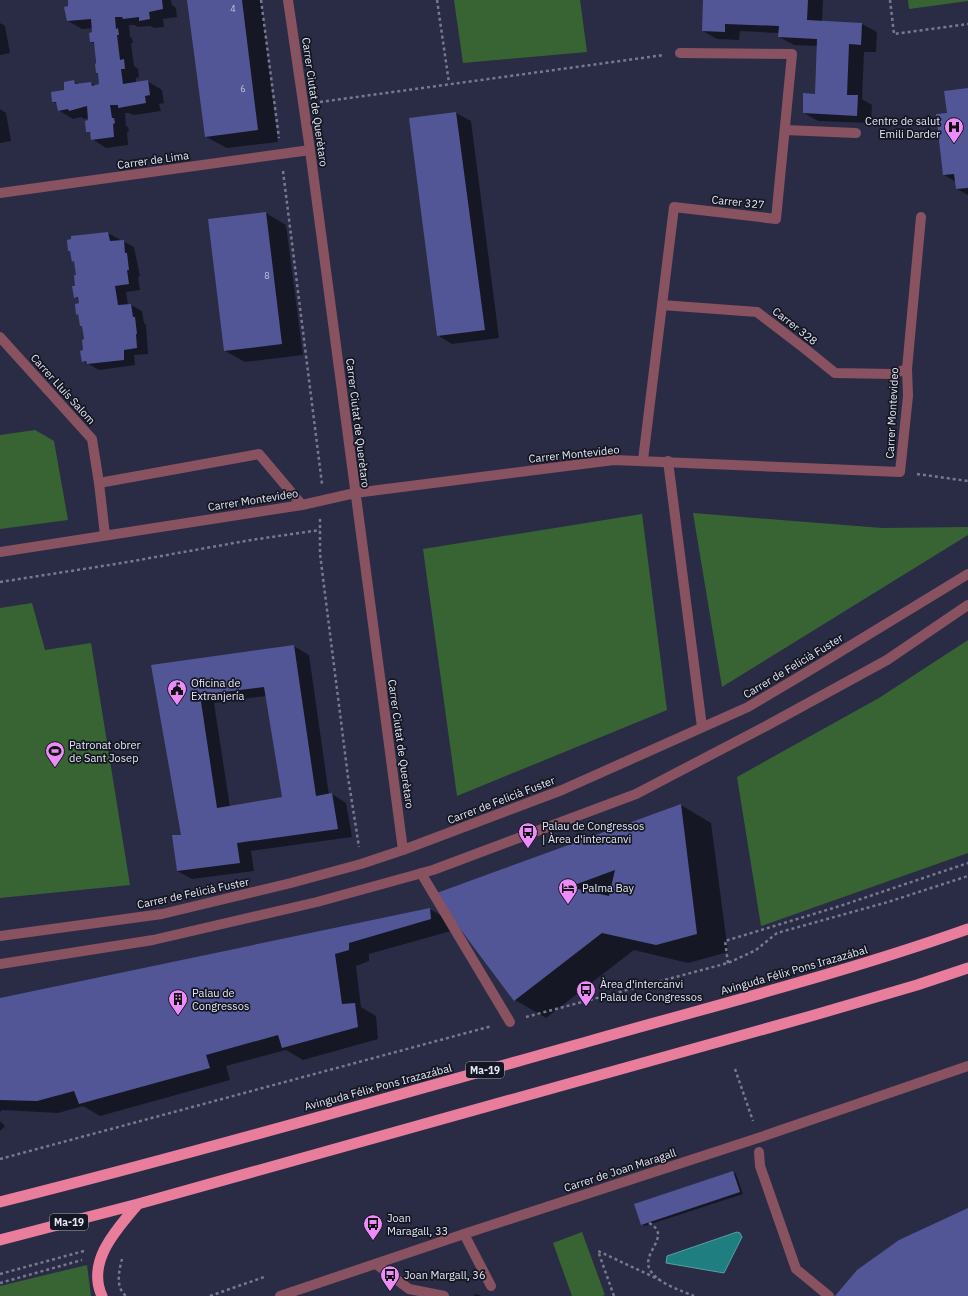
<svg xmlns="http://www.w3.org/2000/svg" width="968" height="1296" font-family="'IBM Plex Sans',sans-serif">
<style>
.green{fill:#386433}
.water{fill:#1f7e7f;stroke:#5a9ea3}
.shadow{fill:#0007;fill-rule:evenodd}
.building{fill:#525697;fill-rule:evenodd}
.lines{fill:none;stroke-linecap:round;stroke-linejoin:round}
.path{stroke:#77798f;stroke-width:2.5;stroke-dasharray:3 3;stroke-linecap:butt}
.service{stroke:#885261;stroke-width:10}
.pedestrian{stroke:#885261;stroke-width:10}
.minor{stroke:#885261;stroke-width:10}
.tertiary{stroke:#885261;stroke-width:10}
.trunk{stroke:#e87d9c;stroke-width:11}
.labels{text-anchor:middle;stroke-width:3.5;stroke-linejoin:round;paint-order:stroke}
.number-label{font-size:9px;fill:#c0c3e0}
.shield{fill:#141621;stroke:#a6a8b8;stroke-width:1}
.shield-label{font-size:10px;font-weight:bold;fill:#e5e7f8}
.street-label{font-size:11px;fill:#e5e7f8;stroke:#141621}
.poi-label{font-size:11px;fill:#e5e7f8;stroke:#141621;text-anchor:start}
</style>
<rect width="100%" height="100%" fill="#2a2c45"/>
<path class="green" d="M454 0H580L587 52 463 63Z
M908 0H968V1L909 9Z
M35 430 54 441 68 520 0 529V435Z
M693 513 882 528 968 527V535L722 687Z
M642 514 667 710 457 796 423 549Z
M32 603 45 650 91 643 130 885 0 898V608Z
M968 640V853L761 926 737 777 879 698Z
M582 1232 605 1295 602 1296H572L553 1243Z
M87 1265 91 1296H0V1286Z"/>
<path class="water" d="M737 1232 740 1233 742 1237 724 1273 666 1263 667 1256Z"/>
<path class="shadow" d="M69 0H171L172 5 176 8 177 17 163 19 164 27 155 28 150 26 138 27 134 25H129L130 37 132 38 133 43H131L134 66 138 69 139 77 136 78V83L147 81 162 90 164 103 159 104 161 111 134 115 129 113H125L126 126 128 127 129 131 127 132 128 145 106 148 92 139 91 134 87 131 89 118 84 119 81 117 73 119 58 110V104L53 102 74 82 79 84 91 83 96 86 100 85 99 74 96 73 95 44 91 42 93 32V28L82 29 68 21 70 7Z
M188 0H261L278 142 227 148 206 137Z
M704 0H823L822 22 862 24 877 32 876 52H864L862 99 872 105 871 123 818 121 804 113 816 95 818 46 794 45 779 37V33L740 31 739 40 717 39 703 31Z
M0 23 5 26 10 53 0 55Z
M968 89V195L957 189 956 182 944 175 948 114Z
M0 109 6 113 11 141 0 143Z
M456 113 471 121 499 338 452 344 437 335 410 119Z
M266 213 286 225 303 355 245 362 225 351Z
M108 233 119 239 120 241H123L134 247 140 276 138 277 140 290 126 292 128 305H131L142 311 144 323 146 325 148 354 134 355 135 365 99 370 83 361 85 340 83 327 80 316 77 314 80 304V300L75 297 77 276 75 263 73 261 72 237Z
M294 646 309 655 329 795 332 794 346 803 352 837 251 851 254 871 192 879 177 871 182 835 152 666ZM266 696 283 798 230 807 214 703Z
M681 805 711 823 728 952 688 963 634 950 546 1018 515 1000 436 895Z
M430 909 451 921V931L369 954V961L356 966 361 1007 376 1016 378 1039 303 1060 286 1050 226 1066 230 1080 100 1116 83 1106 58 1113 2 1110 0 1112V999Z
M0 1121 5 1126 0 1131Z
M732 1172 736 1174 743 1194 645 1226 642 1224Z
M475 1294 479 1295 481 1296H474Z"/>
<path class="building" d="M68 0H162L163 9 149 12 150 19 139 21V17L123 19 122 17H115L116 29 118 28 119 35H117L120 60 124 59 125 69H121L123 84 148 80 150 95 145 96 146 103 118 108V105H110L112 118H114L115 123 113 124 114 137 91 140 90 132H86L85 121 88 120 87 106 69 111 68 109 58 111 56 102H52L51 92 64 90V82L74 80 75 84 91 82 92 86 99 84 98 73H96L95 64 96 63 94 42H90L89 33 92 32 91 19 67 21 64 7 68 6Z
M187 0H242L258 130 205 137Z
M703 0H808L807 20 862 23 861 45 849 44 847 95H858L857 116 803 113V93L815 94 817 39 778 37 779 26 725 24V32L702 31Z
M968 88V188L956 189 954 174 943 175 936 114 947 113 944 91Z
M456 112 485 330 437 336 409 118Z
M266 212 282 344 224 351 208 219Z
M108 232 110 241 124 240 125 253H127L129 270H127L129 284 115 286 118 305 131 304 133 317H135L137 334H136L137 348 124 350V360L87 364 86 361 82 362 80 351 83 350 82 340 84 339 82 326H80L78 314 76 315 75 304 79 303 78 297 74 298 72 286H75L74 275H76L74 261 72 262 70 251H68L67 240 71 239V236Z
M294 645 316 796 332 793 338 829 237 843 240 863 177 871 172 835H181L151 665ZM264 687 282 797 217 808 200 695Z
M681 804 697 934 656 945 602 933 514 1001 434 894ZM615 870 609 896 569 887Z
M430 908 431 919 349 943V950L335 954 342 1004 355 1003 358 1027 282 1048 278 1035 206 1055 210 1068 79 1104 74 1091 37 1101 0 1100V998Z
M733 1171 740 1192 641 1225 634 1204Z
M968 1208V1296H835L857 1270 899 1240Z"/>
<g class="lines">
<path class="path" d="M261 0 279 138
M437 0 449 83
M890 0 894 34 968 24
M320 102 664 55
M283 171 322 484
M917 474 968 481
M320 519V554L348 777 359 847
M0 582 122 563 251 540 320 530
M728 963 725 941 843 905 968 863
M526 1017 728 963 756 950 777 933 888 902 968 876
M735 1069 753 1121
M0 1159 492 1026
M649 1223C675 1237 635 1255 653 1274 661 1284 682 1291 694 1296
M122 1259C119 1271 115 1287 126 1296
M0 1274 84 1251
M0 1283 82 1260
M210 1296 264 1277
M614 1296 598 1251 660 1280"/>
<path class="service" d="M785 130 856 133
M99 483 259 454 302 505
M759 1152 760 1166 796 1269 829 1296
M464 1234 491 1286
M376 1264 409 1289 444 1296"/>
<path class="pedestrian" d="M668 461 702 727"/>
<path class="minor" d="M288 0 310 150 403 850
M0 193 310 150
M662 305 757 312 804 348 835 373 892 374 907 369
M0 337 92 439 99 483 105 535
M643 460 674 207 776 219 792 54 680 53
M0 552 302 505 355 493 614 460 900 472 908 396 907 369 921 217
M421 873 510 1022
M0 936 162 914 291 883 361 864 403 850 562 790 748 707 807 672 968 574
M0 964 153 940 317 902 433 870 636 794 768 725 887 660 968 605"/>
<path class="tertiary" d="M280 1296 464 1234 758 1138 968 1066"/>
<path class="trunk" d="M0 1202C198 1152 394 1096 590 1041 716 1005 844 973 968 929
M0 1240 138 1204 811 1016 917 985 968 968
M102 1296C86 1261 117 1229 138 1204"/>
</g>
<defs>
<g id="hospital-pin" transform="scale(1)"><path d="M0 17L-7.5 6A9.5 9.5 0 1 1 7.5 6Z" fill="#ed8cf9" stroke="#141621"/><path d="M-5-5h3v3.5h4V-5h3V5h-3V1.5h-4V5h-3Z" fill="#111"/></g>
<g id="civic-pin" transform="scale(1)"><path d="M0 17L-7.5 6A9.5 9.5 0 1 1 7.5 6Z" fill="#ed8cf9" stroke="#141621"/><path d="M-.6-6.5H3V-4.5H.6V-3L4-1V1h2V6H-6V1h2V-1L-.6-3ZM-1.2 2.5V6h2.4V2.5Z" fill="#111"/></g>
<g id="stadium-pin" transform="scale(1)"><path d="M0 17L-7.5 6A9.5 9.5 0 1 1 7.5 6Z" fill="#ed8cf9" stroke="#141621"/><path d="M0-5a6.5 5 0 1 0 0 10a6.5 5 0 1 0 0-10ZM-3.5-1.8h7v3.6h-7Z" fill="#111"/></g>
<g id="bus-pin" transform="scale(1)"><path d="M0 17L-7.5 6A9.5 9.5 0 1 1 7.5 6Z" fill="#ed8cf9" stroke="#141621"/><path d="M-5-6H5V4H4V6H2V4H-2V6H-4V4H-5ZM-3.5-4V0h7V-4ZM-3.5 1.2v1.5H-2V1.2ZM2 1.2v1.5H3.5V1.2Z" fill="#111"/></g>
<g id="hotel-pin" transform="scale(1)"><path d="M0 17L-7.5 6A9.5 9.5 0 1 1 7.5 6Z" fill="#ed8cf9" stroke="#141621"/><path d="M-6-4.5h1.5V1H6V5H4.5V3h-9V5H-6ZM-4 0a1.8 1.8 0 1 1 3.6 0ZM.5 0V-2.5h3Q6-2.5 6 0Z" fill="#111"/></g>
<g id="building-pin" transform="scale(1)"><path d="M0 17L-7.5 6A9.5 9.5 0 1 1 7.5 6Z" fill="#ed8cf9" stroke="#141621"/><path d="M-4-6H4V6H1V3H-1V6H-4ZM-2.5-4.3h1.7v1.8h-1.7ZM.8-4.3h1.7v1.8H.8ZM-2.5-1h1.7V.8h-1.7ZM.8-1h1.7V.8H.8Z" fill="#111"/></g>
</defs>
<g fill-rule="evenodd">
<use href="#hospital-pin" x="954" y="127"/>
<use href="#civic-pin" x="177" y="689"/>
<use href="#stadium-pin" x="55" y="751"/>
<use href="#bus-pin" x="528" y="832"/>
<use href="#hotel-pin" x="568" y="888"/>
<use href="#bus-pin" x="586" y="990"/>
<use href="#building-pin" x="178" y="999"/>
<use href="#bus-pin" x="373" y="1224"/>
<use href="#bus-pin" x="390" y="1275"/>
</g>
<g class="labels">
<g class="number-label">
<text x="233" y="12">4</text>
<text x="243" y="92">6</text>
<text x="267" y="279">8</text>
</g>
<g class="shield">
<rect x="466" y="1062" width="38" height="16" rx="3"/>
<rect x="50" y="1214" width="38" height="16" rx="3"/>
</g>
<g class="shield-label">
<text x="485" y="1074">Ma-19</text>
<text x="69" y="1226">Ma-19</text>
</g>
<g class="street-label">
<text transform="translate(315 102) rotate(82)" y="4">Carrer Ciutat de Querètaro</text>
<text transform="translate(153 160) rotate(-8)" y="4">Carrer de Lima</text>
<text transform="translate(738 202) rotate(6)" y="4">Carrer 327</text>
<text transform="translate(795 326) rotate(38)" y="4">Carrer 328</text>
<text transform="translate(63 389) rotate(48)" y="4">Carrer Lluís Salom</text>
<text transform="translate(892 413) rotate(-87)" y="4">Carrer Montevideo</text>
<text transform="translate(358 423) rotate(83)" y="4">Carrer Ciutat de Querètaro</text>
<text transform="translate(574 454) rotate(-6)" y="4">Carrer Montevideo</text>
<text transform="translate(253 500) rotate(-9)" y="4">Carrer Montevideo</text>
<text transform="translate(793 666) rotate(-31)" y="4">Carrer de Felicià Fuster</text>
<text transform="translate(401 744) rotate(82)" y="4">Carrer Ciutat de Querètaro</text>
<text transform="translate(501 800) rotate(-21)" y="4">Carrer de Felicià Fuster</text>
<text transform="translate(193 893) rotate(-12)" y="4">Carrer de Felicià Fuster</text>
<text transform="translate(794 970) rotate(-16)" y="4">Avinguda Félix Pons Irazazábal</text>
<text transform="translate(378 1087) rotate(-15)" y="4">Avinguda Félix Pons Irazazábal</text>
<text transform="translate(620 1170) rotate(-18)" y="4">Carrer de Joan Maragall</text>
</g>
<g class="poi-label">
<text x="940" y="125" text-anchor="end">Centre de salut<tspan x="940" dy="13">Emili Darder</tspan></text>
<text x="191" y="687">Oficina de<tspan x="191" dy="13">Extranjería</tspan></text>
<text x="69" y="749">Patronat obrer<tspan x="69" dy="13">de Sant Josep</tspan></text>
<text x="542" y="830">Palau de Congressos<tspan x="542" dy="13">| Àrea d'intercanvi</tspan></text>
<text x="582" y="892">Palma Bay</text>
<text x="600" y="988">Àrea d'intercanvi<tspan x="600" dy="13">Palau de Congressos</tspan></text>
<text x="192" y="997">Palau de<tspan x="192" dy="13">Congressos</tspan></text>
<text x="387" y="1222">Joan<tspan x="387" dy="13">Maragall, 33</tspan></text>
<text x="404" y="1279">Joan Margall, 36</text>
</g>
</g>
</svg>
